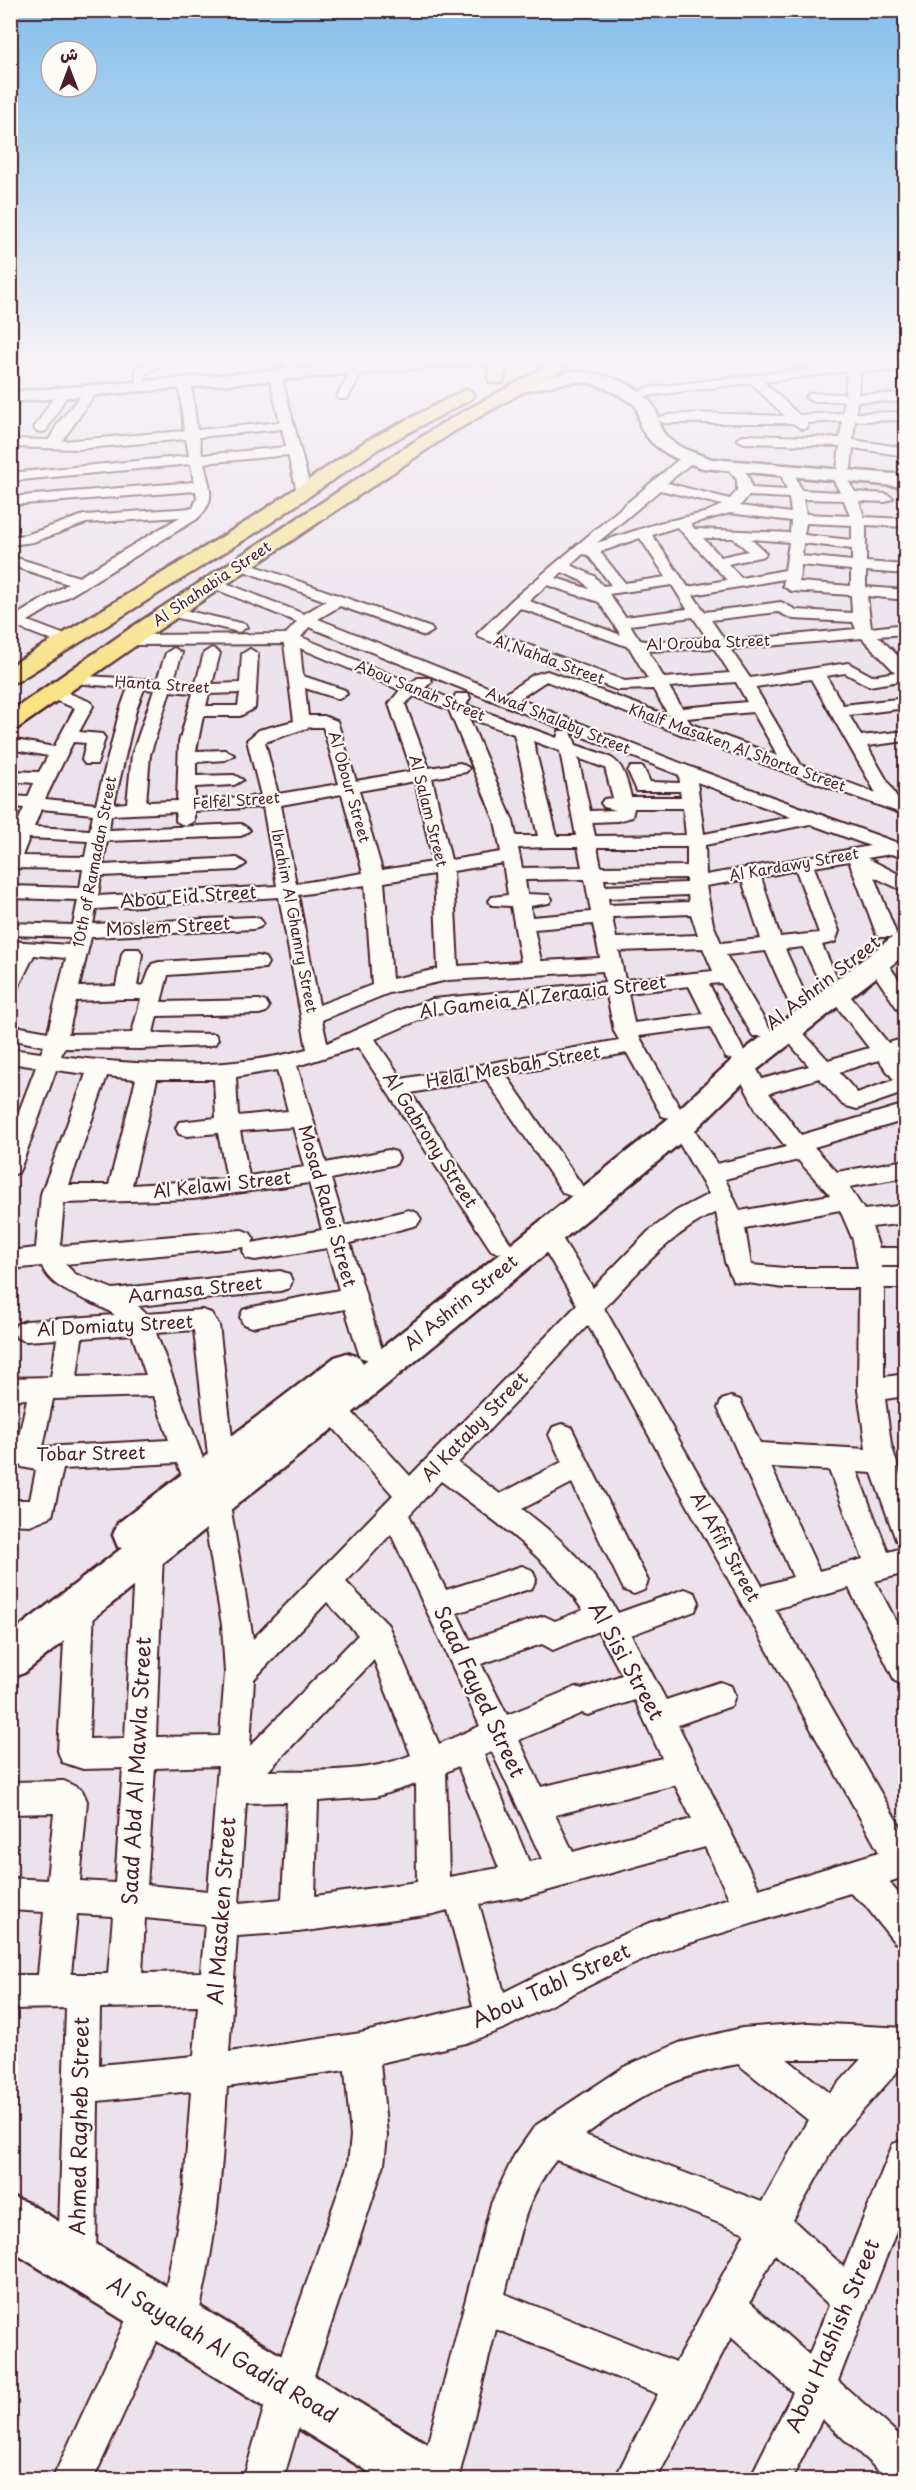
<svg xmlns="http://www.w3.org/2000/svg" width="916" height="2490" font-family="'Playpen Sans','Playpen Sans Arabic',sans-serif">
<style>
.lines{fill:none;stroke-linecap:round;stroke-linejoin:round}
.street-casing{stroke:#4a1f2b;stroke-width:4}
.secondary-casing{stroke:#4a1f2b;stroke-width:5}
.highway-casing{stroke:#4a1f2b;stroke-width:5}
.street{fill:#fdfcf7;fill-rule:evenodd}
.secondary{fill:#fdfcf7;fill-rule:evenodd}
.highway{fill:#f8e281;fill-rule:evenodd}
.labels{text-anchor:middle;stroke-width:4.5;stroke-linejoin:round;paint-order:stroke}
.far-street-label{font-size:15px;fill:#4a1f2b;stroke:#fdfcf7}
.street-label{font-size:18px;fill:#4a1f2b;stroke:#fdfcf7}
.near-street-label{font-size:21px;fill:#4a1f2b;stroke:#fdfcf7}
</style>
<rect width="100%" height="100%" fill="#ebe2ec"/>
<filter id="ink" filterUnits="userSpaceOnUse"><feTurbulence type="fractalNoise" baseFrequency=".0167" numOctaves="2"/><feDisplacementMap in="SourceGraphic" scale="12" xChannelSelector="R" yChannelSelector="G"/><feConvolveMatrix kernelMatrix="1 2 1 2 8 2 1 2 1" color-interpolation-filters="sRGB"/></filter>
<g filter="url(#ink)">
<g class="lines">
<g class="street-casing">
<path id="street" d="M158 359H173L146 373 144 389H136V368Z
M281 359H293L301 374 299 377H291Z
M854 363H906V371H860L858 394H906V402L857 401 856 413 906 412V420L855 421 853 440 906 448V456L853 448 851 469 844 473 837 469 840 446 744 443 737 439 744 435 840 438 842 421 807 423V428L802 429 793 423H663L657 419C668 409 764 416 785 416L751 383 646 396 640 392 646 388ZM847 371 845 394 811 393 805 397 811 401H844L843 413 799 415 764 382Z
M358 365 364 369 349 396 347 399H339L337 396 354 366Z
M275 371 281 375 311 491 309 494H299L297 491 288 455 204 463C209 487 218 500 197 519L28 621 73 638 75 641 73 644H61L17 627 10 630V614L15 616 68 584 10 565V556L79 577 180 517 86 523 33 542 10 545V537L26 535 84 515 193 508 197 498 196 491 10 505V497L194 482 191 464 10 481V473L189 456 186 439 77 449 10 447V439L49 440 59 422 88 387 92 386 98 390 62 441 184 431 179 382 185 378 191 382 197 430 280 422 269 375ZM282 429 286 447 202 455 199 437Z
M63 388 69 392 46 431 41 432 36 431 34 428 59 389Z
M689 454 694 455V461L667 483 730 499 737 491V480L727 468 734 464C744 466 751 478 751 488L787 490 780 472 787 468 794 472 801 490 840 492 831 476 838 472 843 473 855 492 886 494 893 498 886 502 859 501 864 517 906 519V527L866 525V562L906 565V574L866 571V587L906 590V600L867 596 871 628 906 624V634L878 636 906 664V680L869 686 845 673 826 676 843 705 906 698V708L849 715 861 736 906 731V741L867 746 899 801 906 804V815L680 734 546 681 519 699 693 768 906 846V858L891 854 867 858 906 878V892L874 877 896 933 893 937H879L876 933 849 861 814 867 839 931 835 942 822 945 837 978 834 983H820L803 947 785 949 808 1001 805 1006H791L788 1001 766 951 726 955 771 1031 767 1036H753L721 983 709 984 745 1053 742 1058 734 1060 726 1058 710 1027 639 1036 681 1110 678 1116 670 1118 662 1116 627 1053 506 1075 579 1181 583 1187 579 1193 571 1196 563 1193 486 1079 411 1093 507 1238 511 1244 507 1250 499 1253 491 1250 358 1047 297 1066 326 1163 388 1150 396 1152 399 1158 396 1164 331 1179 345 1226 409 1210 417 1213 421 1219 417 1225 350 1243 382 1350 378 1357 369 1360 360 1357 345 1309 252 1327 243 1324 240 1317 243 1310 252 1307 339 1290 327 1248 255 1260 246 1258 243 1251 245 1247 65 1264 75 1274 113 1289 280 1271 289 1274 292 1281 289 1288 280 1291 138 1306 146 1314 202 1310 211 1313 219 1325 235 1464 232 1472 222 1476 212 1472 209 1464 194 1330 156 1333 212 1483 209 1489 215 1487 225 1491 229 1499 253 1639 393 1495 323 1416 319 1408 323 1400 332 1397 341 1400 410 1476 577 1305 535 1233 539 1227 547 1224 555 1227 593 1288 649 1231 676 1211 709 1194 669 1126 672 1120 680 1118 688 1120 717 1164 786 1147 757 1111 733 1065 736 1060 744 1058 752 1060 762 1079 809 1066 778 1030 782 1025H796L828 1060 869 1048 826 992 829 987H843L888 1043 906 1038V1052L898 1055 906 1064V1092L857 1109 843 1105 819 1078 769 1093 801 1135 906 1104V1120L814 1147 837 1172 906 1160V1177L849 1187 864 1210 906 1205V1223L872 1227 879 1248H906V1266H882V1268H906V1288H884V1377L906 1374V1396L885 1399 891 1444 906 1494V1543L896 1540 872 1473 857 1472 888 1552 906 1547V1573L875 1581 906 1640V1685L895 1681 849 1588 775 1609 906 1837V1876L889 1882 906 1903V1946L894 1942 865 1905 850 1893 664 1951 614 1973 505 2028 466 2043 380 2063 387 2136 384 2164 309 2391 283 2480H243L269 2391 348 2164 351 2136 345 2070 227 2087C223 2151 219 2215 206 2279 202 2298 199 2318 192 2337L178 2342 164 2337 162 2330 93 2480H52L138 2294 152 2289 165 2294 184 2188 191 2091 98 2101 96 2261 90 2274 77 2280 64 2274 58 2261 66 2008 10 2009V1975H38L44 1912 10 1910V1878L47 1880 54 1813 10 1814V1782L64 1781 82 1790 87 1801 80 1881 115 1883 123 1768 83 1769 62 1762 58 1751 66 1605 70 1596 80 1592 90 1596 94 1605 89 1739 125 1738 135 1551 139 1542 149 1538 159 1542 163 1551 156 1737 220 1736 225 1673 222 1625 201 1499 204 1493 198 1495 188 1491 177 1463 63 1469 52 1516 30 1525 10 1524V1500H30L36 1470 22 1467 15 1454 27 1399 10 1400V1378L51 1377 57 1339 26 1341 17 1338 13 1331 17 1324 26 1321 115 1315C91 1298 52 1293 42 1266L10 1269V1251L36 1248 41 1194 86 1074 56 1070 21 1167 18 1173 10 1175V1135L36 1067 10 1063V1049L41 1053 44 1046 10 1039V1025L48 1032 66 958 34 955 17 990 10 992V962L14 954 10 953V941L69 945 71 937 10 935V923L73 925 78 900 10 898V886L80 888 83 869 10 868V825L16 826 24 808 10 806V796L28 797 34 783 10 781V771L39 772 48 756 10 749V739L54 747 75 708 46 697 44 693 46 689H58L91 702 93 706 79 732 102 734 105 738 97 764H85L82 760 86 743 73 742 45 799 96 804 120 710 128 688 74 683 68 681 66 678 68 675 157 680 166 653 174 648 182 653 173 682 196 683 204 653 212 648 220 653 212 684 240 683 242 654 250 649 258 654 255 708 240 716H203L196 751 225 750 234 755 225 760 196 762V776L234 775 243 780 234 785 195 787V800L261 796 247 740 259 730 294 721 284 644 129 645 121 640 129 635 286 634 297 622 208 586 205 583 213 578 304 614 326 601 236 568 234 565 241 561 431 628 433 631 425 636 340 606 318 619 505 694 533 675 547 671 669 716 653 689 617 690 479 637 477 634 513 599 684 455ZM660 490 722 505 704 513 659 523 597 543ZM748 496 789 498 791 513 740 506ZM803 499 844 500 850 516 806 514ZM730 513 791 521 790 533 695 529 690 524ZM806 523 852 525V540L804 535ZM677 527 727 580 688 587 652 535ZM640 538 666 577 625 583 600 552ZM703 538H733L748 551 721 557ZM751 539 789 542 785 570 741 578 728 564 764 556 766 553ZM803 543 852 549V561L802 556ZM583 554 588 555 611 585 603 586 594 576 571 565ZM801 565 851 570V586L799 582ZM562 572 584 582 589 589 556 578ZM784 579 783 586 791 591 851 595 852 613 796 610 781 602 705 612 693 595ZM547 585 599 602 621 635 529 601ZM672 585 687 609 625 617 609 594ZM520 608 629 647 648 679 625 681 496 633ZM778 612 793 619 853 622 856 629 738 640 724 639 711 620ZM693 617 707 638 650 642 640 640 630 625ZM309 627 568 731H559L557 738 466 705 470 698 468 694H456L453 700 425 688 432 681 430 678H418L411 683 301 637ZM862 638 895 672 872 676 848 663 750 678 730 649ZM300 648 400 690 389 704 412 771 356 781 337 721 324 716H308L305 688 339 699 347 694 345 690 303 676ZM714 648 730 673 664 678 648 651ZM811 679 876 793 801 765 755 687ZM736 682 747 702 682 708 669 687ZM144 689 154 690 132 755 127 803 114 804 136 710ZM170 691 193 693 179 742 177 801 146 802 150 755ZM240 693 238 706H206L209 694ZM414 696 449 710 495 821 501 852 451 860 432 778 466 772 469 768 460 763 429 768 405 704ZM753 712 778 756 691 724 687 718ZM469 718 514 734 538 836H516L513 821ZM310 727H323L339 784 278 794 265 742ZM571 732 679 775 680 783 650 782 643 767H631L628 771 637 791H680L681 797H631C621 754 615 759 576 745ZM533 741 560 751 576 836H557ZM578 758 605 768 613 798 604 799 601 803 604 807 616 810 590 811ZM415 781 433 862 382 870 359 791ZM697 782 791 817 704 834ZM342 794 363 873 296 884 281 805ZM263 807 277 886 98 896 101 876 237 870 246 864 237 858 103 865 107 841 241 836 250 830 241 824 109 830 111 815 176 812V821L185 826 194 821V811ZM634 808H683L686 835 595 836 592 822 617 821 632 817ZM41 809 93 814 90 830 34 827ZM810 824 870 846 706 875 705 845ZM29 838 88 841 85 857 22 856ZM550 847H578L582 867 522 868 518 848ZM597 847H687V866L601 867ZM503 863 508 895 492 897 489 901 492 905 511 906 521 962 458 966 453 871ZM796 870 819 933 780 937 761 877ZM434 874 438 969 392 979 384 882ZM686 878V883L605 886 604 879ZM585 879 591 912 532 917 530 906 549 903 552 899 549 895 527 894 525 880ZM742 880 761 939 721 943 713 924 706 886ZM365 885 372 985 319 1005 298 895ZM688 895 689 902 609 905 608 898ZM279 897 307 1049C227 1071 142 1066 61 1056L64 1048 140 1049 207 1046 215 1044 218 1039 215 1034 153 1033 157 1016 259 1014 266 1012 269 1007 266 1002 259 1000 161 1002 168 975 265 968 268 963 265 958 258 956 159 962 152 964 144 985 137 986 142 954 139 949H125L122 954 116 986 79 987 91 937 253 929 260 927 263 923 260 919 253 917 93 924 96 909ZM691 914 698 935 616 938 612 917ZM593 924 600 958 541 961 534 929ZM703 948 713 971 625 980 619 951ZM603 971 605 982 433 999 400 1010 327 1043 322 1020 389 993 448 980ZM689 986 703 1014 634 1023 628 993ZM607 995 614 1031 619 1040 402 1079 375 1039 435 1013ZM124 999H141L132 1033 68 1034 76 1001ZM879 1060 894 1080 857 1093 839 1072ZM277 1070 288 1111 238 1116 236 1077ZM107 1076 136 1079 109 1185H69ZM157 1079H214L216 1118 179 1122 176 1128 179 1134 187 1136 218 1133 227 1179 132 1185ZM293 1127 304 1167 249 1176 240 1131ZM798 1160 830 1195 740 1211 725 1179ZM309 1183 322 1230 252 1243 254 1239 250 1233 242 1230 60 1246 64 1203 193 1199ZM840 1210 853 1240 858 1268H784L751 1265 745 1228ZM716 1212 725 1262 733 1281 784 1288H859L858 1390 866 1449 760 1443 740 1400 731 1397 722 1400 718 1408 793 1577 762 1586 604 1308C639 1271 670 1234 716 1212ZM588 1325 879 1852 759 1889 678 1725 731 1706 735 1696 731 1686 720 1682 666 1700 631 1635 695 1611 699 1602 695 1593 685 1589 618 1613C595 1571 560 1537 522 1509L572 1483 624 1590 634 1594 644 1590 648 1581 571 1427 562 1424 553 1427 549 1435 562 1462 500 1494 458 1463ZM132 1334 146 1375 77 1377 82 1338ZM154 1396 169 1440 43 1447 53 1399ZM771 1467 829 1470 863 1559 819 1571ZM441 1481C496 1522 543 1553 583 1610L555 1621 544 1616 470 1640 457 1613 532 1588 536 1579 532 1570 522 1566 446 1590 409 1515ZM391 1534 480 1726 439 1744 388 1625 346 1582ZM327 1602 358 1635 250 1746 254 1679ZM598 1631 622 1675 582 1689 576 1687 507 1715 481 1664 542 1644 553 1650ZM374 1660 411 1755C367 1774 315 1770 268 1771ZM635 1700 662 1758 541 1787 519 1740 582 1713 588 1715ZM492 1752 542 1859 529 1862 484 1755ZM218 1766 208 1891 147 1885 155 1768ZM458 1766 499 1868 449 1877 446 1772ZM416 1784 417 1882 315 1896 318 1801 375 1797ZM675 1785 692 1819 573 1852 555 1815ZM287 1802 282 1899 239 1903 246 1803ZM705 1847 729 1898 650 1923 590 1949 504 1992 479 1904 517 1897 521 1898ZM448 1910 473 2006 361 2033 229 2052 237 1936 298 1932 433 1914ZM77 1914 113 1916 108 1974H71ZM145 1918 205 1924 201 1972 142 1973ZM198 2006 194 2056 99 2065 100 2008Z
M170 607 245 624 247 627 239 632 165 615 162 612 165 609Z
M876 955 883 957 906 990V1013L899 1011 866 962 869 957Z
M808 2023 906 2028V2062L840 2136 793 2220 844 2267 893 2144 906 2139V2206L838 2381 906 2441V2480H889L822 2419 791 2480H749L793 2392 731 2337 656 2480H614L658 2394 496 2329 458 2480H418L491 2204 514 2156 535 2126 624 2067 679 2043 742 2028ZM787 2059H861L830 2093ZM738 2064 808 2120 762 2202 585 2135C638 2097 672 2076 738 2064ZM556 2160 745 2233 676 2362 505 2294C517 2247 523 2199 556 2160ZM775 2254 829 2305 809 2355 750 2302Z"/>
</g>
<g class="secondary-casing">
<path id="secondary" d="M416 359H480L472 364 10 402V392Z
M575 371C603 374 638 381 654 407 660 417 657 427 666 436 678 449 696 453 712 459L906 475V487L703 468C679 460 654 452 641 428 638 421 640 413 635 405 585 372 574 381 518 393L509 388 512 384Z
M906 931V954L754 1072 691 1134 345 1419 24 1673 10 1678V1634L122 1548 118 1547 113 1535 118 1523 335 1357 347 1353 359 1357 363 1363 669 1118 734 1058 896 934Z
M10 2196 28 2203 454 2460 462 2480H382L10 2250Z"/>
</g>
<g class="highway-casing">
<path id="highway" d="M479 359C488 358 500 356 506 365L503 383H491L488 379 489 367Z
M560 359H580L453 432 148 637 18 728 10 730V712L132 627 441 424Z
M465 390 471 391 474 395 471 399 378 449 260 530 18 681 10 683V666L246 522 366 441Z"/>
</g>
<use href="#street" class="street"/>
<use href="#secondary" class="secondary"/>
<use href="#highway" class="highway"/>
</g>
</g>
<linearGradient id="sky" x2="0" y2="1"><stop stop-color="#84bfeb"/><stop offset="0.51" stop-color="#f6f2f6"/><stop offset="1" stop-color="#f6f2f6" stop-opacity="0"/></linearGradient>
<rect width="916" height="707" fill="url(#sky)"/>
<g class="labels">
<g class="far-street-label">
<text transform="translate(212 584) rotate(-34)" y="5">Al Shahabia Street</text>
<text transform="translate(708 643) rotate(-2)" y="5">Al Orouba Street</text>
<text transform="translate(549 660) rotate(20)" y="5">Al Nahda Street</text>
<text transform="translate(162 685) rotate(4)" y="5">Hanta Street</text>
<text transform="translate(420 691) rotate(22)" y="5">Abou Sanah Street</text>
<text transform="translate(558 721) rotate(22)" y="5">Awad Shalaby Street</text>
<text transform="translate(737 748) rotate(20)" y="5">Khalf Masaken Al Shorta Street</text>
<text transform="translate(349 787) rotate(74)" y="5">Al Obour Street</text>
<text transform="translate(236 801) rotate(-4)" y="5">Felfel Street</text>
<text transform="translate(428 811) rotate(76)" y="5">Al Salam Street</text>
<text transform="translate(95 862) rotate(-79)" y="5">10th of Ramadan Street</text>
<text transform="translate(794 865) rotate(-10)" y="5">Al Kardawy Street</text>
<text transform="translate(294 921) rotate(79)" y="5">Ibrahim Al Ghamry Street</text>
</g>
<g class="street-label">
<text transform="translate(188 897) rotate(-4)" y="6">Abou Eid Street</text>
<text transform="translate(168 927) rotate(-3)" y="6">Moslem Street</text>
<text transform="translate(823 983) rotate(-38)" y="6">Al Ashrin Street</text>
<text transform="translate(543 997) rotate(-7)" y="6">Al Gameia Al Zeraaia Street</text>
<text transform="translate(513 1067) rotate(-10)" y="6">Helal Mesbah Street</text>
<text transform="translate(430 1140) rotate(57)" y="6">Al Gabrony Street</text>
<text transform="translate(222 1185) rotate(-6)" y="6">Al Kelawi Street</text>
<text transform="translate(327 1206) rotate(74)" y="6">Mosad Rabei Street</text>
<text transform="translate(195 1290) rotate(-6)" y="6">Aarnasa Street</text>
<text transform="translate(461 1303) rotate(-39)" y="6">Al Ashrin Street</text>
<text transform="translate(115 1326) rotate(-3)" y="6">Al Domiaty Street</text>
<text transform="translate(475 1427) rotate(-46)" y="6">Al Kataby Street</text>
<text transform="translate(91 1454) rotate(-1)" y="6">Tobar Street</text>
<text transform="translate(725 1547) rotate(61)" y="6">Al Afifi Street</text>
</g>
<g class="near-street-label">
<text transform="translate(626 1661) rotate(61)" y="7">Al Sisi Street</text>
<text transform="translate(479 1692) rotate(65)" y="7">Saad Fayed Street</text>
<text transform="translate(137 1771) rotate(-87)" y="7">Saad Abd Al Mawla Street</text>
<text transform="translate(222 1911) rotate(-86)" y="7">Al Masaken Street</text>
<text transform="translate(551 1986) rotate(-25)" y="7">Abou Tabl Street</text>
<text transform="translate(80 2126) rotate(-89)" y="7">Ahmed Ragheb Street</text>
<text transform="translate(833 2336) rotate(-67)" y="7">Abou Hashish Street</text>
<text transform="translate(222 2350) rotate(31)" y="7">Al Sayalah Al Gadid Road</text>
</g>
</g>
<rect width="916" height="2490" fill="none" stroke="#fdfcf7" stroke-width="36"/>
<rect x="18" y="18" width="880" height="2454" fill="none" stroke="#4a1f2b" stroke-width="2" filter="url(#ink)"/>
<g transform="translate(69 69)"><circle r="28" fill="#fdfcf7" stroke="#b5a4a5" stroke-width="1.5"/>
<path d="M0-4.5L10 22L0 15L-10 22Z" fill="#4a1f2b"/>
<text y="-9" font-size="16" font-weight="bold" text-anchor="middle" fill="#4a1f2b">ش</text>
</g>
</svg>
